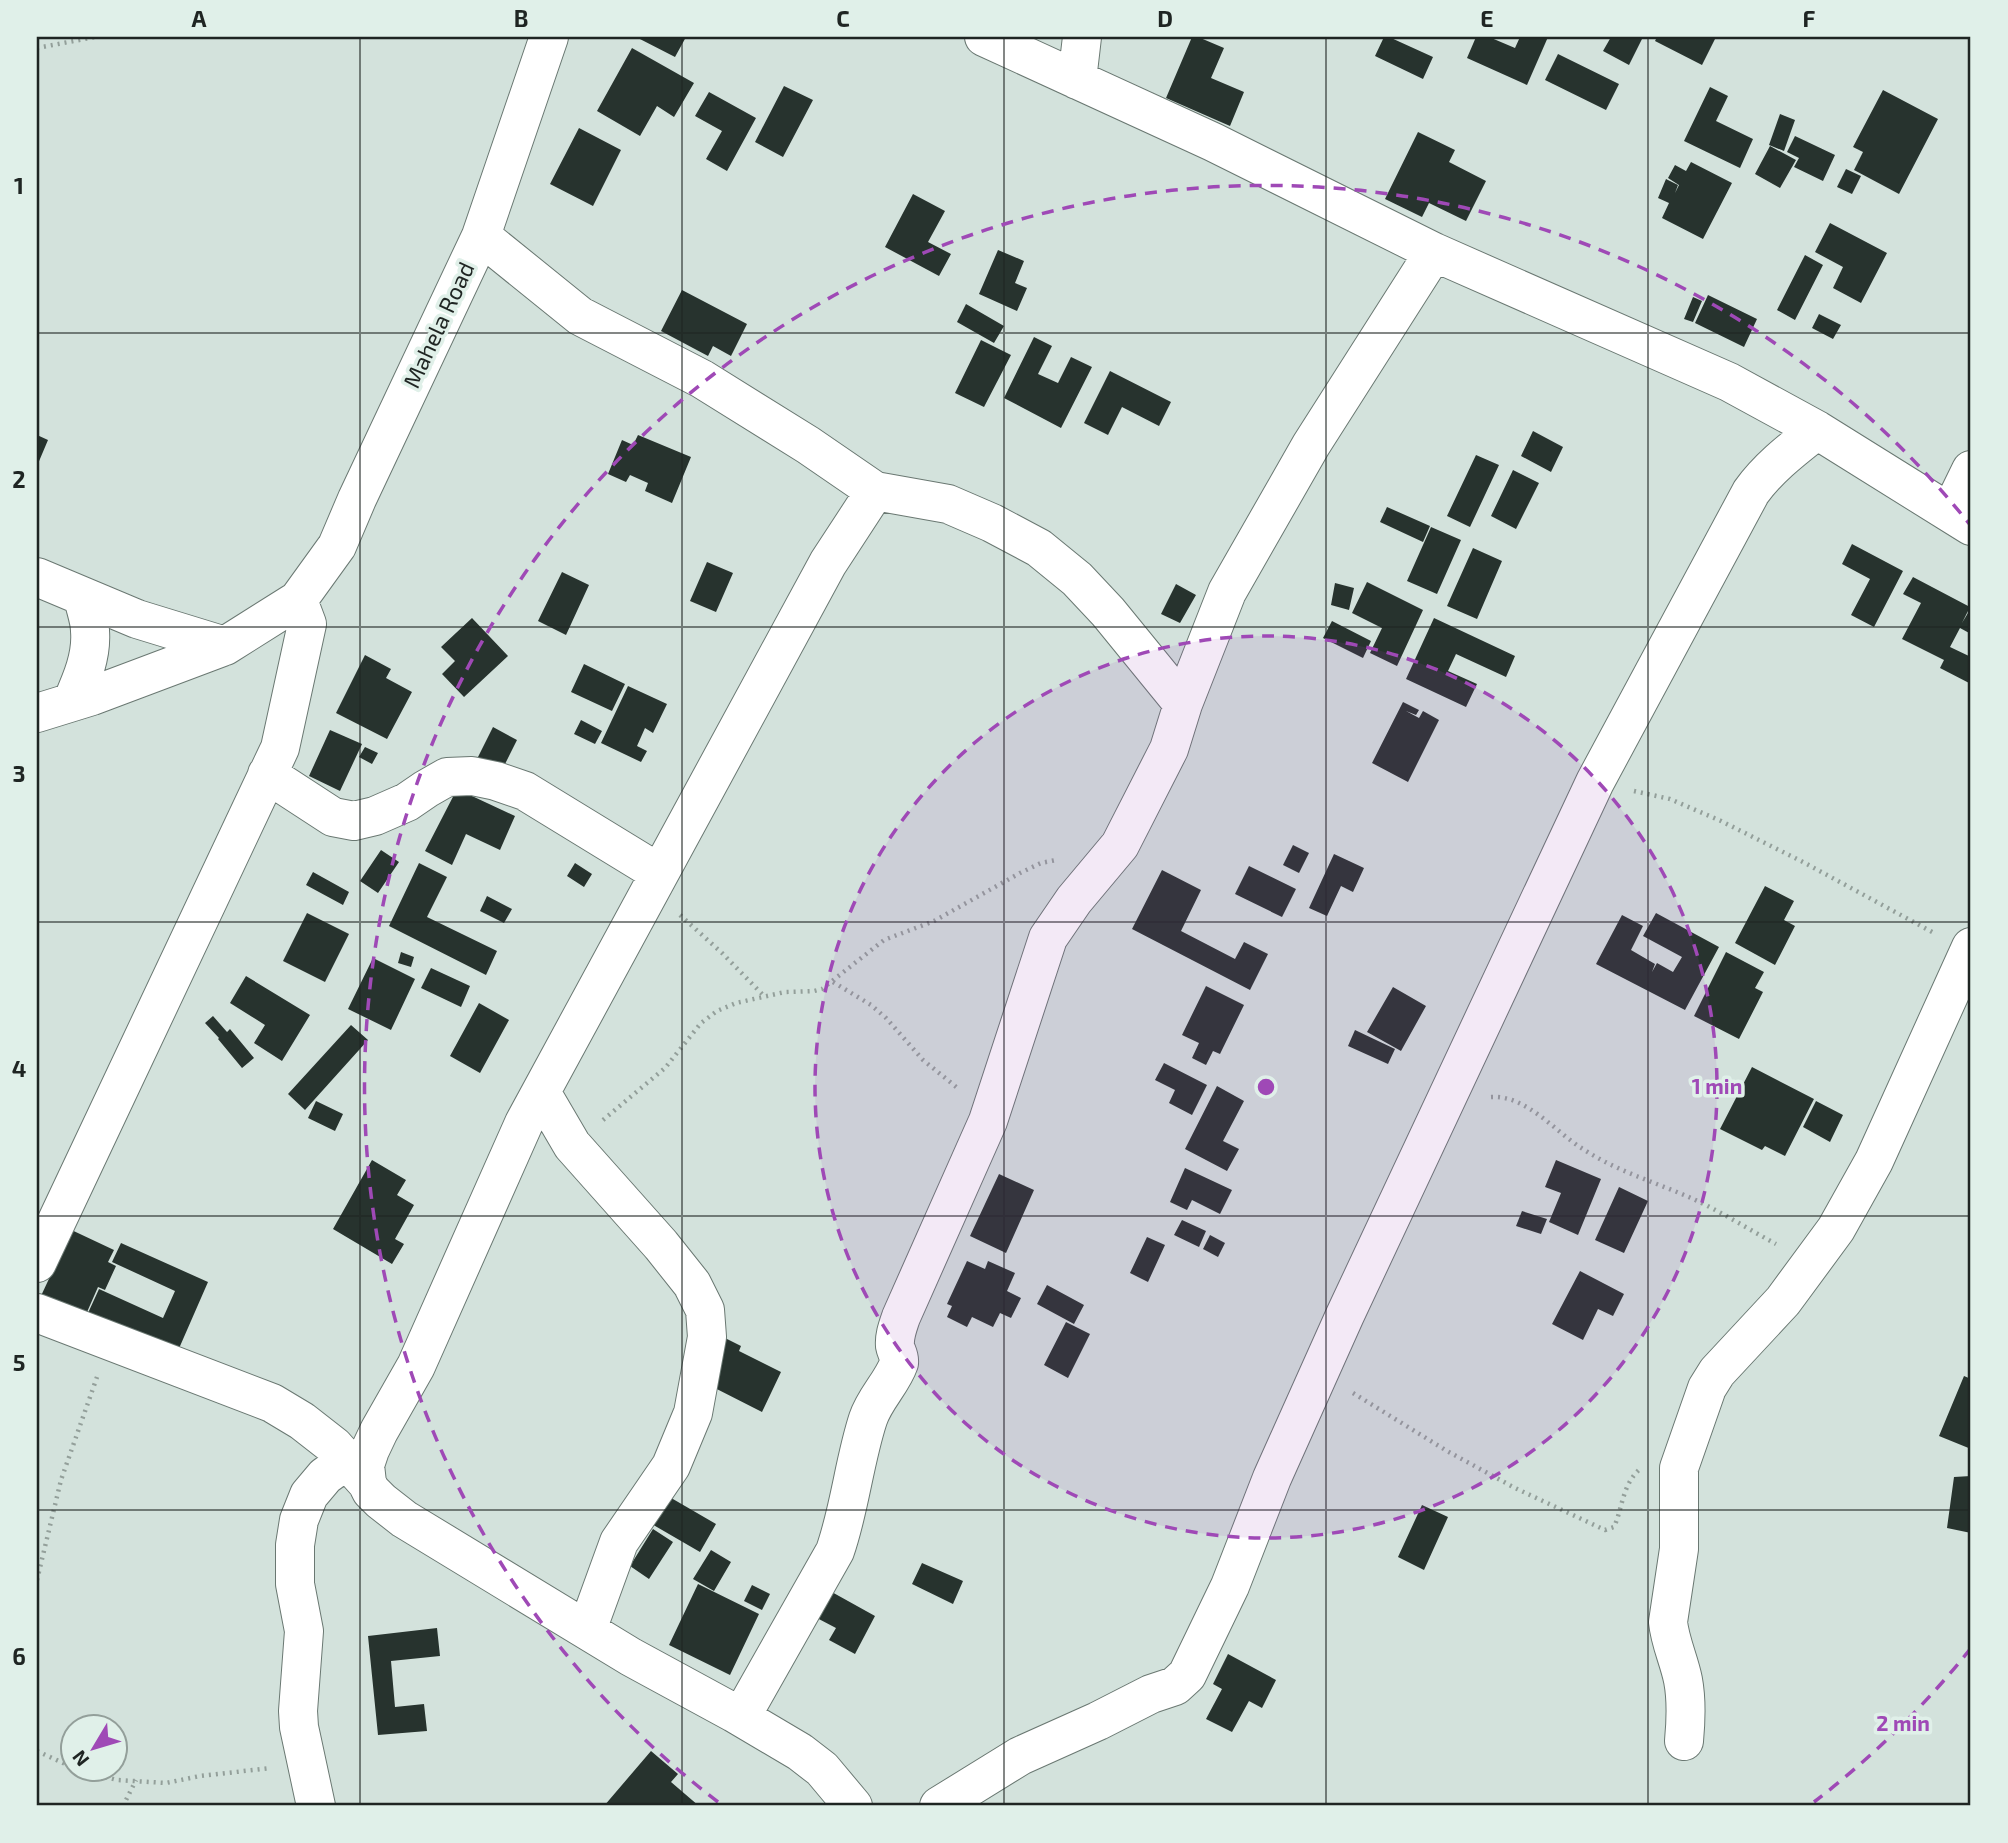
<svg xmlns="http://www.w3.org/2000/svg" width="2008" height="1843" font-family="'Exo 2',sans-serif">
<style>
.building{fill:#27332e}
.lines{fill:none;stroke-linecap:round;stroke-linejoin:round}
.minor-casing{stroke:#6a7872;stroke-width:40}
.path{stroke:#939f9a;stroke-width:4.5;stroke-dasharray:2 5;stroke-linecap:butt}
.minor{stroke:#fff;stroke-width:38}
.grid{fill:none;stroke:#1f2523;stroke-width:2;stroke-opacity:0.55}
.ring{fill:none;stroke:#9f49b6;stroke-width:3.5;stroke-dasharray:12 9}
.labels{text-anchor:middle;stroke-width:7;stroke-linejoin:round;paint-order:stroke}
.street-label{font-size:23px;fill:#1f2523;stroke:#e0f0e9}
.centre{fill:#9f49b6;stroke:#e0f0e9;stroke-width:3.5}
.ring-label{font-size:21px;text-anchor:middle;font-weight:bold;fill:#9f49b6;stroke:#e0f0e9;stroke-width:7;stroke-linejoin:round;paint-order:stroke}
.neatline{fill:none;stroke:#1f2523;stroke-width:2.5}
.grid-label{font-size:23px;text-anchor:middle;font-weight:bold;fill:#1f2523}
</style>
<rect width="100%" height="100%" fill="#d3e2dc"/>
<path class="building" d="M636 37H686L675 57Z
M1192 37H1198L1224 48 1211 78 1244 92 1230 126 1166 98Z
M1384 37H1389L1433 57 1423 79 1375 56Z
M1476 37H1489L1515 48 1520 37H1548L1527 85 1467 58Z
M1611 37H1643L1629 65 1603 51Z
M1657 37H1716L1702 65 1655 41Z
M632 48 694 83 674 117 657 106 640 136 597 111Z
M1558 54 1619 84 1606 110 1545 80Z
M784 86 813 100 783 157 755 142Z
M1710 87 1728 96 1716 121 1753 139 1740 168 1684 141Z
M1883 90 1938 119 1899 194 1854 170 1863 152 1853 147Z
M709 92 756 118 727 171 706 159 722 131 695 116Z
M1780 114 1795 120 1784 151 1769 145Z
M579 128 621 150 593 206 550 184Z
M1418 132 1455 150 1449 162 1486 181 1466 221 1429 203 1422 217 1385 199Z
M1795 136 1835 155 1823 181 1794 167 1799 158 1787 152Z
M1770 146 1796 160 1780 188 1755 174Z
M1691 162 1732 183 1703 239 1662 218 1669 203 1658 198 1666 179 1678 185 1675 193 1679 185 1682 187 1668 178 1675 165 1686 171Z
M1846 169 1861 176 1852 194 1837 187Z
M913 194 945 211 928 242 951 254 939 276 885 247Z
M1830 223 1887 253 1861 303 1833 288 1843 267 1815 252Z
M998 250 1024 261 1015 283 1027 288 1017 311 979 294Z
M1805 255 1823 265 1795 320 1777 310Z
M682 290 747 324 731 356 713 346 708 356 661 331Z
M1708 295 1757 319 1744 347 1695 323Z
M1693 297 1702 301 1693 322 1684 319Z
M966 304 1004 326 994 343 957 322Z
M1819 314 1841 325 1833 339 1812 328Z
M1034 337 1052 346 1038 374 1058 383 1071 357 1092 367 1061 428 1004 398Z
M981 340 1011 355 984 407 955 393Z
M1110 371 1171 402 1159 426 1122 407 1108 435 1084 423Z
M1533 431 1563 447 1551 472 1521 456Z
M37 435 48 440 37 466Z
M638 435 691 457 672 503 645 491 648 483 630 475 626 482 608 474 622 440 633 445Z
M1476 455 1499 465 1470 527 1447 516Z
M1513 470 1539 483 1516 529 1491 516Z
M1387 507 1430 526 1423 542 1380 522Z
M1431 527 1461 540 1437 594 1407 581Z
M1852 544 1903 571 1874 627 1851 615 1870 579 1842 564Z
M1473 548 1502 561 1477 619 1447 606Z
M707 562 733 573 716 612 690 601Z
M562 572 589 585 566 635 538 621Z
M1913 577 1970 607 1962 623 1971 608V634L1960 628 1950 647 1971 657V684L1940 668 1944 660 1902 639 1921 603 1903 594Z
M1367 582 1423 610 1397 666 1370 653 1382 628 1352 613Z
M1335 583 1354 588 1349 610 1331 605Z
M1176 584 1196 595 1180 623 1161 614Z
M472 618 508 656 464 697 442 674 455 661 441 647Z
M1434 618 1515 656 1506 677 1456 654 1448 671 1477 684 1466 707 1406 679Z
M1332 621 1371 641 1363 658 1323 638Z
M365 655 391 669 386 678 412 692 387 739 336 713Z
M584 664 625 684 612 711 571 692Z
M628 686 667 704 653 733 645 728 637 746 647 751 641 762 601 743Z
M1403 702 1419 710 1416 715 1406 711 1419 718 1423 711 1439 720 1408 782 1372 763Z
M581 720 602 731 595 744 574 734Z
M493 727 517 740 500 774 476 761Z
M330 730 362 744 340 791 309 776Z
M365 747 378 753 372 764 359 757Z
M457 789 515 816 500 850 466 834 452 865 425 851Z
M1293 845 1309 853 1299 873 1283 865Z
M381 850 399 862 378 893 360 881Z
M1334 854 1364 868 1353 892 1341 886 1327 916 1309 908Z
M419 863 447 877 427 917 497 951 486 975 389 926Z
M575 863 592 874 584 887 567 876Z
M1249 866 1296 889 1282 917 1235 894Z
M1162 870 1201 890 1181 931 1235 959 1244 942 1268 954 1250 990 1132 929Z
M313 872 349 892 343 905 306 885Z
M1765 886 1794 901 1784 920 1795 926 1775 965 1735 943Z
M487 896 512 909 504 923 480 911Z
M307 913 349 934 325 982 283 961Z
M1656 913 1719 947 1685 1010 1596 964 1622 915 1643 926 1631 950 1655 964 1652 972 1657 963 1673 972 1682 957 1643 936Z
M401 952 414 957 411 967 398 963Z
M1726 952 1764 972 1755 988 1763 992 1739 1039 1694 1016Z
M373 958 415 979 391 1030 348 1009Z
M431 968 470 986 461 1007 421 988Z
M246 976 310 1015 282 1061 254 1043 265 1025 230 1003Z
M1206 986 1244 1005 1220 1054 1213 1051 1206 1065 1192 1058 1199 1043 1182 1035Z
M1393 987 1426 1006 1401 1051 1367 1032Z
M479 1003 509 1020 480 1073 450 1056Z
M213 1016 227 1032 230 1029 254 1058 242 1068 218 1039 219 1038 205 1023Z
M351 1025 368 1040 305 1110 288 1094Z
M1355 1030 1395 1049 1388 1064 1348 1046Z
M1164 1063 1207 1085 1192 1115 1169 1103 1175 1090 1155 1080Z
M1752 1067 1814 1099 1785 1156 1765 1146 1762 1150 1720 1129Z
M1217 1086 1244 1101 1223 1141 1239 1149 1227 1171 1185 1149Z
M316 1101 343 1114 335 1131 308 1118Z
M1816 1101 1843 1115 1830 1142 1803 1127Z
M372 1160 406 1180 397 1195 414 1205 395 1239 404 1244 392 1264 333 1229Z
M1556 1160 1601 1179 1578 1235 1549 1222 1561 1193 1545 1187Z
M1185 1168 1232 1190 1220 1214 1192 1200 1187 1210 1170 1202Z
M999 1174 1034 1190 1006 1253 970 1236Z
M1619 1187 1648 1201 1624 1253 1595 1240Z
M1522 1211 1547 1219 1541 1234 1516 1226Z
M1182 1220 1206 1231 1199 1247 1174 1235Z
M63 1226 114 1250 108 1262 116 1266 105 1290 98 1287 84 1319 40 1298 55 1266Z
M1210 1235 1225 1243 1218 1257 1203 1249Z
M1147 1237 1165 1245 1148 1282 1130 1273Z
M121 1243 208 1282 177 1353 88 1313 99 1289 163 1318 175 1291 112 1262Z
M967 1261 985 1269 988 1261 1015 1273 1007 1291 1021 1298 1011 1318 1000 1313 993 1327 972 1317 967 1327 947 1317 952 1306 947 1304Z
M1580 1271 1624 1294 1613 1316 1598 1309 1583 1340 1552 1324Z
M1047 1285 1084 1305 1074 1324 1037 1304Z
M1066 1322 1090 1334 1068 1378 1044 1365Z
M725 1338 741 1346 739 1351 781 1372 762 1412 703 1382Z
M1964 1376 1971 1379V1449L1939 1436Z
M1971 1476V1533L1947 1528 1954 1477Z
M666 1495 716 1524 700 1552 650 1523Z
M1422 1505 1448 1517 1424 1570 1398 1557Z
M653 1529 673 1542 649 1579 630 1566Z
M711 1550 731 1562 714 1591 693 1579Z
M922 1563 963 1581 953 1604 912 1584Z
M698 1584 759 1614 730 1675 669 1645Z
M752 1585 770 1594 762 1610 744 1601Z
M830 1591 875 1616 855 1654 829 1640 836 1628 815 1617Z
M437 1628 440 1656 391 1661 395 1707 424 1704 427 1731 378 1735 368 1636Z
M1228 1654 1276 1680 1262 1708 1249 1701 1232 1732 1206 1719 1222 1689 1213 1684Z
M651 1751 678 1774 671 1782 699 1806H604Z"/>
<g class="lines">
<g class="minor-casing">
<path id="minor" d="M984 37 1213 142 1434 252 1729 382 1817 430 1971 526
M1077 80 1082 37
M481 236 580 316 702 379 808 445 875 491 948 504 992 523 1039 548 1077 579 1108 612 1183 704
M1950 513 1971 470
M37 577 137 619 225 646
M72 702C82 679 92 656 90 631 90 620 85 608 83 597
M37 713 92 696 225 646 298 600 337 546 357 499 481 236 549 37
M267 774 333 817 354 821 375 816 407 802 426 789 447 777 472 776 496 781 525 791 659 873
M541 1092 572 1145 661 1245 692 1284 705 1310 707 1337 693 1413 671 1466 619 1542 587 1630
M37 1263 280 748 307 624 298 600
M37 1313 272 1403 302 1421 334 1446 367 1483
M741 1717 835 1551C850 1508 854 1462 868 1419 875 1398 892 1383 899 1363 900 1356 896 1352 895 1346 894 1336 898 1326 901 1317L988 1121 1048 938 1074 900 1120 845 1169 749 1183 704 1227 592 1311 445 1434 252
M1684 1741C1686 1720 1687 1701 1683 1680 1679 1660 1670 1642 1668 1622L1679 1549V1468L1707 1388 1717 1372 1783 1301 1836 1229 1874 1161 1971 947
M316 1806 299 1727 298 1711 304 1631 295 1584V1545L299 1520 309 1495 325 1476 347 1460
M853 1806 822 1769 800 1752 734 1713 631 1657 404 1519 381 1501 371 1491 367 1483 365 1465 370 1450 379 1431 416 1366 524 1123 828 563 875 491
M939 1806 1020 1756 1098 1721 1151 1694 1175 1686 1187 1675 1230 1586 1272 1478 1345 1315 1595 782 1751 492C1769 467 1793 449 1817 430"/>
</g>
<path class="path" d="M37 48 95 37
M1634 791 1670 799 1721 821 1803 862 1934 933
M680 915 722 953 764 996
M833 982 871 1005 886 1018 923 1060 960 1090
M1491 1097C1527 1095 1555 1132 1583 1149 1616 1171 1655 1182 1691 1198 1720 1211 1748 1229 1776 1244
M603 1120 665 1068 701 1023 717 1011 736 1003 785 992 814 991 822 989 884 940 934 921 1020 873 1041 863 1056 860
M1353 1393 1447 1451 1515 1488 1605 1530 1614 1527C1623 1507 1622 1485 1640 1469
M37 1580 61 1480 97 1377
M37 1751 74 1768
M78 1770 117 1780 166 1783 200 1776 271 1768
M123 1806 136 1780"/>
<use href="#minor" class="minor"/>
</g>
<path class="grid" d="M360 37V1806M682 37V1806M1004 37V1806M1326 37V1806M1648 37V1806M37 333H1971M37 627H1971M37 922H1971M37 1216H1971M37 1510H1971"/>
<circle cx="1266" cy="1087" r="451" fill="#9f49b6" fill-opacity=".12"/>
<g class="ring">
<circle cx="1266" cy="1087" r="451"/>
<path d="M1971 1648A901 901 0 0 1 1814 1802M718 1802A901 901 0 1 1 1971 526"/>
</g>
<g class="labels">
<g class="street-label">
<text transform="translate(439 325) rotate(-65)" y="8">Mahela Road</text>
</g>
</g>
<circle cx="1266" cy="1087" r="10" class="centre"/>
<g class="ring-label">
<text x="1717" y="1094">1 min</text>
<text x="1903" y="1731">2 min</text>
</g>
<rect width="2008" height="1843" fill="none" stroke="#e0f0e9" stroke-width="77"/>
<g transform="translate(94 1748) rotate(232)"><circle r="33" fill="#e0f0e9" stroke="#939f9a" stroke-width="2"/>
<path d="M0-5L12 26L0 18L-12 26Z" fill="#9f49b6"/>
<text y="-10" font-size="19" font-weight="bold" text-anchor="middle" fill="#1f2523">N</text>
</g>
<rect x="38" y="38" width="1931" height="1766" class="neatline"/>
<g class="grid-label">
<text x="199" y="27">A</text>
<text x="521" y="27">B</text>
<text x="843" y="27">C</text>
<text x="1165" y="27">D</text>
<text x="1487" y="27">E</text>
<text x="1809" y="27">F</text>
<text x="19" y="194">1</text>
<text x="19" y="488">2</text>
<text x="19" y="782">3</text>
<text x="19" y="1077">4</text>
<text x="19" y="1371">5</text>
<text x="19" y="1665">6</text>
</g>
</svg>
